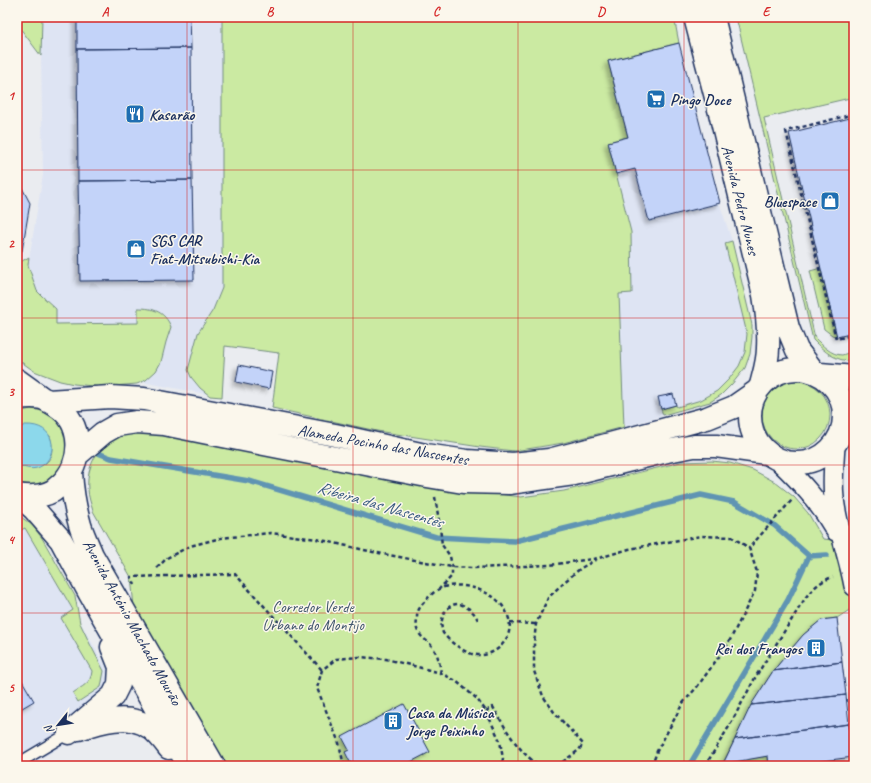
<svg xmlns="http://www.w3.org/2000/svg" width="871" height="783" font-family="Caveat,sans-serif">
<style>
.built{fill:#dee4f3}
.green{fill:#cbeaa2;stroke:#738c80}
.water{fill:#8cd8eb;stroke:#5f94b3}
.lines{fill:none;stroke-linecap:round;stroke-linejoin:round}
.stream{stroke:#5f94b3;stroke-width:5.5}
.building{fill:#c3d3f9;stroke:#1b2f5e;filter:url(#shadow)}
.lane-casing{stroke:#1b2f5e;stroke-width:13}
.street-casing{stroke:#1b2f5e;stroke-width:22}
.secondary-casing{stroke:#1b2f5e;stroke-width:25}
.path{stroke:#1b2f5e;stroke-width:2.5;stroke-dasharray:4 3;stroke-linecap:butt}
.lane{stroke:#fbf7ec;stroke-width:10}
.street{stroke:#fbf7ec;stroke-width:19}
.secondary{stroke:#fbf7ec;stroke-width:22}
.grid{fill:none;stroke:#d62828;stroke-width:1;stroke-opacity:0.55}
.labels{text-anchor:middle;stroke-width:3;stroke-linejoin:round;paint-order:stroke}
.poi-label{font-size:16px;font-weight:bold;fill:#1b2f5e;stroke:#fbf7ec;text-anchor:start}
.street-label{font-size:16px;fill:#1b2f5e;stroke:#fbf7ec}
.park-label{font-size:16px;fill:#3e546c;stroke:#fbf7ec}
.water-label{font-size:17px;font-style:italic;fill:#375981;stroke:#fbf7ec}
.neatline{fill:none;stroke:#d62828;stroke-width:1.5}
.grid-label{font-size:13px;text-anchor:middle;font-weight:bold;fill:#d62828}
</style>
<defs>
<filter id="shadow"><feDropShadow dx="-3.5" dy="3.5" stdDeviation="2" flood-color="#0004"/></filter>
</defs>
<rect width="100%" height="100%" fill="#eaecf0"/>
<filter id="ink" filterUnits="userSpaceOnUse"><feTurbulence type="fractalNoise" baseFrequency=".025" numOctaves="2"/><feDisplacementMap in="SourceGraphic" scale="8" xChannelSelector="R" yChannelSelector="G"/><feConvolveMatrix kernelMatrix="1 2 1 2 8 2 1 2 1" color-interpolation-filters="sRGB"/></filter>
<g filter="url(#ink)">
<path class="built" d="M42 17H222V397L142 382 145 381 26 358 28 265 43 175 41 56Z
M631 17H674L679 43 721 208 732 241 752 325V337L750 354 745 368 732 384 721 395 710 402 624 427 608 142Z
M17 524 25 527 109 672 94 727 28 766H17Z"/>
<path class="green" d="M17 17H42L41 56 17 24Z
M222 17H674L679 43 608 61 628 137 608 142 631 232 632 293 619 294 624 427 563 443 533 448 514 451 480 447 377 431 272 408 279 353 225 346 222 397 210 396 200 388 191 377 188 370 198 333 213 310 222 288Z
M736 17H854V97L764 118 815 338C822 345 831 355 842 355 846 354 850 352 854 351V362C834 360 826 353 813 340Z
M732 241 752 325V337L750 354 745 368 732 384 721 395 710 402 663 415 661 409 676 405 677 407 701 400 717 391 729 379 739 366 745 352 747 334 725 243Z
M29 257 28 265 37 291 42 296 56 309V324L138 323V308C154 308 165 312 171 327L166 342 161 362 156 371 146 380 137 384 102 387 74 384 60 381 34 371 17 359V264Z
M821 268 837 337 832 335 824 329 810 271Z
M762 415a34 34 0 1 1 68 0a34 34 0 1 1-68 0Z
M31 409C35 410 39 410 43 411 49 413 54 418 58 422 84 451 53 495 17 482V464C23 468 25 467 32 466 36 466 39 465 42 465 54 461 53 445 50 436L19 427 17 429V412Z
M143 429 433 485 521 497 564 491 681 462 712 461 730 463 753 470 775 482 794 497 808 513 823 539 854 542V607L837 618 821 620 803 635 773 671 752 705 723 763 768 756 769 766H226L134 607 131 577 93 511C91 504 88 496 88 489 86 468 97 446 116 437 124 433 134 431 143 429Z
M17 516 21 517 32 525 42 538 75 596 80 623 90 644 104 671 101 687 78 702 73 693C82 686 91 684 92 671L61 618 73 610 25 528 17 532Z"/>
<path class="water" d="M25 425C70 423 53 486 17 464V429Z"/>
<g class="lines">
<path class="stream" d="M98 453 111 458 249 481 436 537 515 541 701 495 734 502 774 525 809 556 827 555
M689 766 788 600 809 556"/>
</g>
<path class="building" d="M77 17H190L191 48 77 49Z
M679 43 720 203 649 221 635 169 616 174 608 142 628 137 608 61Z
M191 48 192 180 78 181 77 49Z
M854 117V333L837 337 789 133Z
M192 180 194 280 80 281 78 181Z
M20 184 30 203 22 251 17 254V185Z
M239 365 272 372 269 389 236 382Z
M673 394 676 405 661 409 658 397Z
M837 618 842 662 773 671 803 635 821 620Z
M842 662 846 695 751 705 773 671Z
M17 672 34 701 17 711Z
M846 695 849 724 735 739 751 705Z
M404 704 430 752 403 766H352L345 752 349 750 342 737Z
M849 724 853 757 784 766H769L768 756 723 764 735 739Z"/>
<g class="lines">
<g class="lane-casing">
<path id="lane" d="M17 764 69 733"/>
</g>
<g class="street-casing">
<path id="street" d="M835 446C834 463 832 481 834 498 837 528 849 557 854 586
M779 461C802 483 820 503 836 531"/>
</g>
<g class="secondary-casing">
<path id="secondary" d="M695 17 720 113 764 295C767 313 769 330 768 348 768 361 764 373 761 385
M713 17 788 328 797 350 814 372
M750 416a47 47 0 1 1 94 0a47 47 0 1 1-94 0Z
M820 374 854 377
M17 380 42 398
M17 398C25 397 33 396 42 398 47 400 51 403 55 405 84 422 84 463 60 485 58 486 56 489 53 491 42 497 29 497 17 495
M48 401 110 397 144 399 335 435 425 455 467 461 513 464 549 460 584 451 707 418 734 407 757 391
M77 455 103 433 117 425 137 422 164 424 213 434 427 476 463 482 509 483 574 474 667 451 694 446H716L766 453
M71 472C72 490 75 508 80 525 83 535 88 545 92 555L214 766
M18 495 34 509 61 540 90 594 189 766
M79 729C101 721 128 713 149 727 157 732 163 740 169 748
M69 733 113 696 119 684 120 667 112 647"/>
</g>
<path class="path" d="M854 114 786 131 836 339 854 335
M435 497 440 527 442 545 450 556 452 567V576L440 588
M157 568 167 558 190 546 221 538 270 533 317 539 373 552 452 567 473 568 550 565 599 558 629 549 701 536 732 537 749 548
M135 585 131 577 235 574 322 670
M510 623 536 624
M441 673C440 669 440 663 438 658 437 654 434 649 431 645 426 640 419 636 417 629 416 626 417 620 417 617 417 610 421 606 425 601 429 597 433 592 439 589 456 580 488 589 500 603 505 608 507 613 509 619 514 640 493 660 472 654 465 652 460 648 454 644 450 641 446 637 443 633 438 621 446 602 460 604 463 605 466 607 468 608 473 612 475 614 478 620
M486 711 493 707C506 729 517 751 540 766
M344 766 339 743 317 688 322 670 336 659 359 657 386 659 441 673 456 681 476 698 486 711 500 741 503 759 501 766
M557 766 579 750 583 744 554 712 543 696 534 671V643L536 624 548 598 563 583 581 568 597 559
M652 766 657 751 683 703 697 687 728 644 755 591 757 572 749 548 792 500
M705 766 730 725 756 676 806 597C813 588 822 580 833 577"/>
<use href="#lane" class="lane"/>
<use href="#street" class="street"/>
<use href="#secondary" class="secondary"/>
</g>
</g>
<path class="grid" d="M187 17V766M353 17V766M518 17V766M684 17V766M17 170H854M17 318H854M17 465H854M17 613H854"/>
<defs>
<g id="supermarket-square" transform="scale(1)"><rect x="-9" y="-9" width="18" height="18" rx="4" fill="#1f6fb2" stroke="#fbf7ec"/><path d="M-6-5.5h2.5l.6 2H6L4.5 2H-2.5L-4.4-4H-6ZM-1.5 3.2a1.3 1.3 0 1 0 .1 0ZM3 3.2a1.3 1.3 0 1 0 .1 0Z" fill="#fff"/></g>
<g id="restaurant-square" transform="scale(1)"><rect x="-9" y="-9" width="18" height="18" rx="4" fill="#1f6fb2" stroke="#fbf7ec"/><path d="M-5-6h1v4h1v-4h1v4h1v-4h1v5L-1.5 .5V6h-2V.5L-5-1ZM5-6V6H3V1.5H1.5Q1.5-4 5-6Z" fill="#fff"/></g>
<g id="shop-square" transform="scale(1)"><rect x="-9" y="-9" width="18" height="18" rx="4" fill="#1f6fb2" stroke="#fbf7ec"/><path d="M-5-2.5h2.3a2.7 3.5 0 0 1 5.4 0H5L5.5 6h-11ZM-1.5-2.5h3a1.5 2.3 0 0 0-3 0Z" fill="#fff"/></g>
<g id="building-square" transform="scale(1)"><rect x="-9" y="-9" width="18" height="18" rx="4" fill="#1f6fb2" stroke="#fbf7ec"/><path d="M-4-6H4V6H1V3H-1V6H-4ZM-2.5-4.3h1.7v1.8h-1.7ZM.8-4.3h1.7v1.8H.8ZM-2.5-1h1.7V.8h-1.7ZM.8-1h1.7V.8H.8Z" fill="#fff"/></g>
</defs>
<g fill-rule="evenodd">
<use href="#supermarket-square" x="656" y="99"/>
<use href="#restaurant-square" x="135" y="114"/>
<use href="#shop-square" x="830" y="201"/>
<use href="#shop-square" x="136" y="249"/>
<use href="#building-square" x="816" y="648"/>
<use href="#building-square" x="393" y="721"/>
</g>
<g class="labels">
<g class="poi-label">
<text x="670" y="105">Pingo Doce</text>
<text x="149" y="120">Kasarão</text>
<text x="816" y="207" text-anchor="end">Bluespace</text>
<text x="150" y="246">SGS CAR<tspan x="150" dy="18">Fiat-Mitsubishi-Kia</tspan></text>
<text x="802" y="654" text-anchor="end">Rei dos Frangos</text>
<text x="407" y="718">Casa da Música<tspan x="407" dy="18">Jorge Peixinho</tspan></text>
</g>
<g class="street-label">
<text transform="translate(741 200) rotate(76)" y="6">Avenida Pedro Nunes</text>
<text transform="translate(383 444) rotate(10)" y="6">Alameda Pocinho das Nascentes</text>
<text transform="translate(133 622) rotate(61)" y="6">Avenida António Machado Mourão</text>
</g>
<g class="park-label">
<text x="313" y="612">Corredor Verde<tspan x="313" dy="18">Urbano do Montijo</tspan></text>
</g>
<g class="water-label">
<text transform="translate(380 504) rotate(16)" y="6">Ribeira das Nascentes</text>
</g>
</g>
<rect width="871" height="783" fill="none" stroke="#fbf7ec" stroke-width="44"/>
<g transform="translate(58 725) rotate(240)" stroke="#fbf7ec" stroke-width="3" paint-order="stroke">
<path d="M0-3L7 15L0 10L-7 15Z" fill="#1b2f5e"/>
<text y="-6" font-size="11" font-weight="bold" text-anchor="middle" fill="#1b2f5e">N</text>
</g>
<rect x="22" y="22" width="827" height="739" class="neatline"/>
<g class="grid-label">
<text x="105" y="16">A</text>
<text x="270" y="16">B</text>
<text x="436" y="16">C</text>
<text x="601" y="16">D</text>
<text x="766" y="16">E</text>
<text x="11" y="100">1</text>
<text x="11" y="248">2</text>
<text x="11" y="396">3</text>
<text x="11" y="544">4</text>
<text x="11" y="692">5</text>
</g>
</svg>
